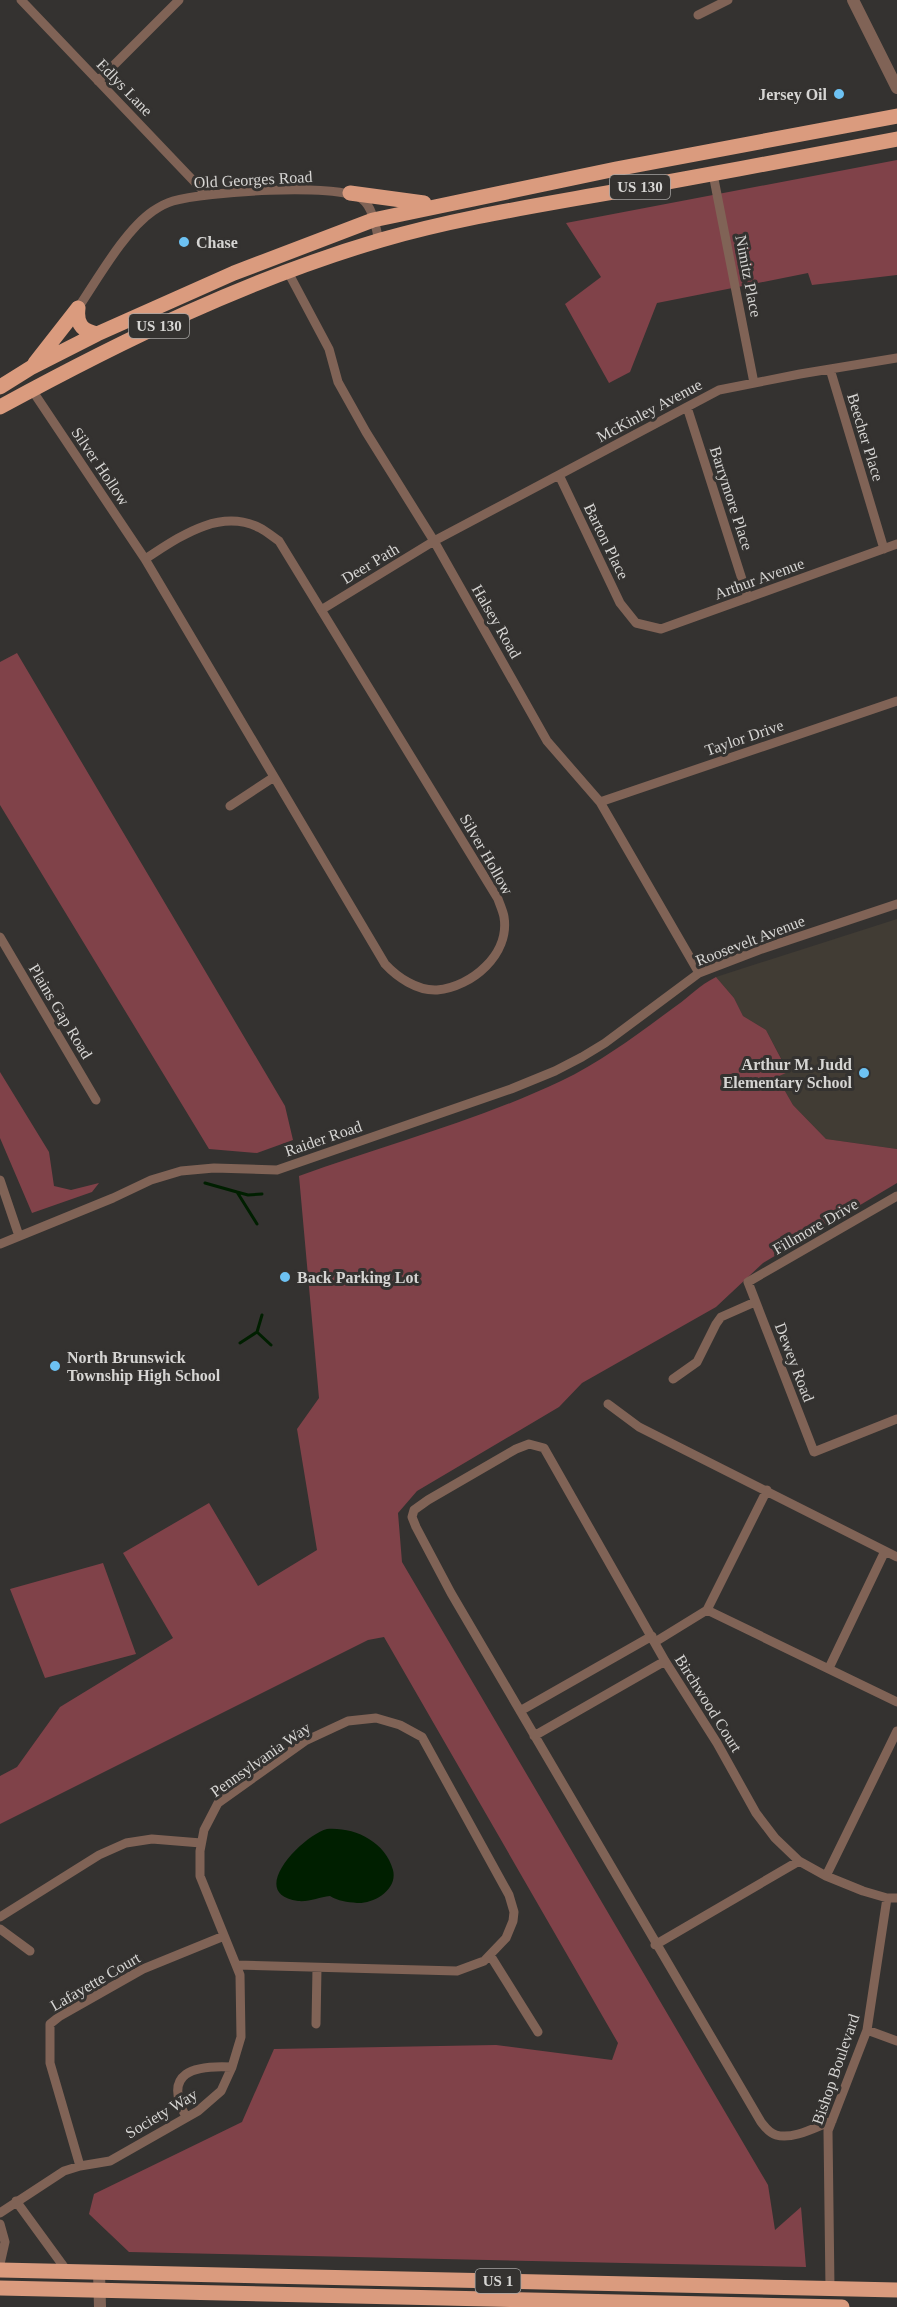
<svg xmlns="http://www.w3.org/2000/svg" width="897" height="2307" font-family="Georgia,serif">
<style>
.built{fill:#413c34}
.green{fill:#804249}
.water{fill:#001f00}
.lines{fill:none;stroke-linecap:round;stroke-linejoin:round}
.stream{stroke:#001f00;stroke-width:3}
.minor{stroke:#806356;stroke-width:9}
.tertiary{stroke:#806356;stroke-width:12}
.trunk{stroke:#da9b7e;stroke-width:15}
.poi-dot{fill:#6dc2f3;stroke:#343230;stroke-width:2}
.labels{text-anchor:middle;stroke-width:6;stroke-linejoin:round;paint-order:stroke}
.shield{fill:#343230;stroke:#a5a4a2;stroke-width:1.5}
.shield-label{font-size:15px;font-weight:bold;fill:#d6d5d3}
.street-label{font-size:16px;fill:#d6d5d3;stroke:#343230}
.poi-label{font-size:16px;font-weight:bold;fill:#d6d5d3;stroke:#343230;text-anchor:start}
</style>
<rect width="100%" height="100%" fill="#343230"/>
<path class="built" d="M897 919V1149L826 1139 793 1105 777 1077 788 1071 766 1030 743 1016 734 998 716 977Z"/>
<path class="green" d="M897 160V275L812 285 808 273 657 303 630 372 609 383 565 304 601 277 566 223Z
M17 653 285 1106 293 1140 257 1153 209 1149 0 805V662Z
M716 977 734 998 743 1016 766 1030 788 1072 777 1077 793 1105 826 1139 897 1149V1183L763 1263 716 1307 582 1383 559 1407 417 1491 398 1513 402 1562 768 2185 775 2230 801 2207 806 2267 129 2252 89 2214 94 2194 242 2122 274 2049 496 2045 612 2060 618 2043 384 1637 368 1640 0 1824V1776L17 1767 60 1707 173 1638 123 1553 209 1503 258 1586 317 1550 297 1429 319 1398 299 1176C385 1145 479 1120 561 1081 603 1061 639 1033 676 1006 692 995 698 986 716 977Z
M0 1072 49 1152 54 1186 71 1190 99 1183 92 1192 32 1213 0 1138Z
M103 1563 136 1654 45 1678 10 1589Z"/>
<path class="water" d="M327 1829C354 1827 385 1841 393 1870 398 1890 373 1904 357 1903 347 1902 338 1901 330 1896 319 1897 310 1902 298 1901 245 1894 303 1835 327 1829Z"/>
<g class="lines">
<path class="stream" d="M205 1183 237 1192 257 1224
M237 1192 248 1195 262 1194
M257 1332 271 1345
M240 1343 257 1332 262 1315"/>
<path class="minor" d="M21 0 207 195
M698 15 728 0
M98 81 179 0
M713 174 754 383
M288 272 329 349 338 382 366 432 434 541 547 741 600 802 699 973
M78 308C97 280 125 230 153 211 159 207 166 203 173 201 204 192 337 182 362 199 373 207 376 228 379 241
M830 369 884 549
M32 390 145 559 385 964C397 977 417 991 437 990 472 987 510 954 504 917 503 911 500 905 498 899L279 541C273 537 266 531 260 528 219 507 178 538 145 559
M687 407 748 598
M559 475 620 603 636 623 661 629 897 544
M321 610 434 541 719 390 800 374 897 358
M600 802 897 701
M230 806 274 777
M0 937 96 1100
M0 1180 19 1236
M897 1196 748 1282 814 1452 897 1419
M0 1244 113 1198 151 1180 181 1171 214 1168 277 1170 511 1089 555 1071 582 1057 605 1043 699 973 759 950 897 904
M673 1379 697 1362 716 1324 721 1317 755 1302
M608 1404 639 1427 897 1557
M707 1610 767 1490
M655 1642 707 1610 897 1702
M829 1668 885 1551
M520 1711 652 1636
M376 1718 400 1725 422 1737 509 1895 514 1912 513 1921 506 1938 484 1961 457 1971 236 1965 200 1876V1851L204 1830 218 1803 305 1741 348 1721Z
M534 1736 665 1661
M826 1876 897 1731
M0 1917 99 1855 126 1843 152 1839 201 1843
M0 1929 30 1951
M655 1945 799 1861
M490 1955 538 2032
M316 2024 317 1968
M867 2030 897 2041
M186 2117C162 2072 194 2065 232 2067
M832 2121C816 2127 793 2140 776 2135 769 2133 765 2127 761 2122L451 1593 416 1527 412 1517 414 1510 428 1500 516 1449 529 1444 544 1448 665 1661 717 1743 756 1813 775 1838 799 1861 826 1876 863 1891 887 1898H897
M80 2166 50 2063V2024L60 2016 143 1969 224 1936
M16 2201 67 2271
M0 2213 64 2171 80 2166 110 2161 198 2111 221 2091 232 2067 241 2037 240 1975 236 1965
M0 2224 5 2242 0 2264
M830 2288 828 2131 867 2030 887 1898"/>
<path class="tertiary" d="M853 0 897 88
M99 2272 100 2307"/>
<path class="trunk" d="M350 193 424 203
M78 308C76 324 82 331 97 334
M35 363 78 308
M0 387 32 367 97 334 234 273 373 220 616 169 897 116
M0 407C121 341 248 279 381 240 457 218 535 206 613 192 708 175 802 157 897 139
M0 2270 897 2290
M0 2288 842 2307"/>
</g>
<g class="poi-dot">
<circle cx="839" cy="94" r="6"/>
<circle cx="184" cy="242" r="6"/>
<circle cx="864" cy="1073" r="6"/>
<circle cx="285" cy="1277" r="6"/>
<circle cx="55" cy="1366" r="6"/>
</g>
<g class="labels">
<g class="shield">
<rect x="610" y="175" width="60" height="24" rx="4.5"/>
<rect x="129" y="314" width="60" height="24" rx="4.5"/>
<rect x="475.5" y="2269" width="45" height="24" rx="4.5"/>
</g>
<g class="shield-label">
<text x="640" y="192">US 130</text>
<text x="159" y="331">US 130</text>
<text x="498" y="2286">US 1</text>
</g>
<g class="street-label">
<text transform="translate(125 87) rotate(46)" y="6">Edlys Lane</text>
<text transform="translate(253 179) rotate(-3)" y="6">Old Georges Road</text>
<text transform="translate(749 276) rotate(79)" y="6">Nimitz Place</text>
<text transform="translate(649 410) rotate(-28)" y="6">McKinley Avenue</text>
<text transform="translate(866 437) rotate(73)" y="6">Beecher Place</text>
<text transform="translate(101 466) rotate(56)" y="6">Silver Hollow</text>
<text transform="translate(732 498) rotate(72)" y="6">Barrymore Place</text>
<text transform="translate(607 541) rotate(64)" y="6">Barton Place</text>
<text transform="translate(370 563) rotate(-31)" y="6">Deer Path</text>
<text transform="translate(759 578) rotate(-20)" y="6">Arthur Avenue</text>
<text transform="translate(497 621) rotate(60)" y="6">Halsey Road</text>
<text transform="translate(744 737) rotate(-19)" y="6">Taylor Drive</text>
<text transform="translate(487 854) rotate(60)" y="6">Silver Hollow</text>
<text transform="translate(750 940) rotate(-21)" y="6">Roosevelt Avenue</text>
<text transform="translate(61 1011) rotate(59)" y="6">Plains Gap Road</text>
<text transform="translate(323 1138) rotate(-19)" y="6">Raider Road</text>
<text transform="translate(815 1226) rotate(-30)" y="6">Fillmore Drive</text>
<text transform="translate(795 1362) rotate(69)" y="6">Dewey Road</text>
<text transform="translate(709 1703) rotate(58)" y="6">Birchwood Court</text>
<text transform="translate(260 1759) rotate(-35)" y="6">Pennsylvania Way</text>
<text transform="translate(95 1981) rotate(-30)" y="6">Lafayette Court</text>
<text transform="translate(835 2069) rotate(-71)" y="6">Bishop Boulevard</text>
<text transform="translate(161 2113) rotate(-31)" y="6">Society Way</text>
</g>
<g class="poi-label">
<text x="827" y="100" text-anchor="end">Jersey Oil</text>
<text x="196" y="248">Chase</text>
<text x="852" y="1070" text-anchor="end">Arthur M. Judd<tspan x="852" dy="18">Elementary School</tspan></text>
<text x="297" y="1283">Back Parking Lot</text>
<text x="67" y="1363">North Brunswick<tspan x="67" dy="18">Township High School</tspan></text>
</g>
</g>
</svg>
